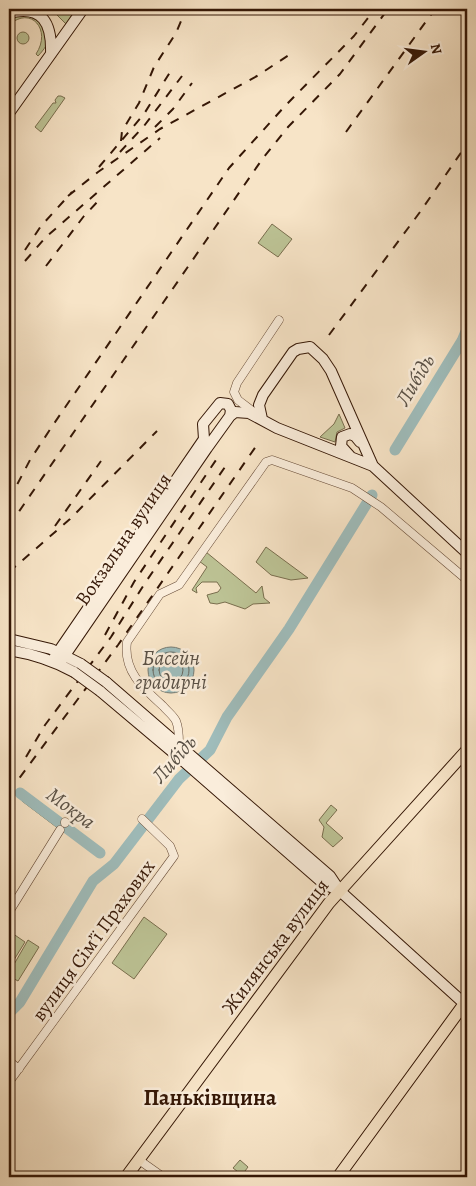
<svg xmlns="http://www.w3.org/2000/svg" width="476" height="1186" font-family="Alegreya,serif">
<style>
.green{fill:#bdc496;stroke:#796e4e}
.water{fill:#9fbdbc;stroke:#757b73}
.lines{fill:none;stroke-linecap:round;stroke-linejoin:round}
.shore{stroke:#6a6a61;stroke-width:1}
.river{stroke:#9fbdbc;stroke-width:11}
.street-casing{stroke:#664a36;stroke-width:9}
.secondary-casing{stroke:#351706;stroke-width:12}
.primary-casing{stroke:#351706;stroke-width:13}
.street{stroke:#faeddb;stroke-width:8}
.secondary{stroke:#faeddb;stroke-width:10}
.primary{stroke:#f7e4c7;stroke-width:11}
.rail{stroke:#351706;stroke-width:2;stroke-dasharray:9 9;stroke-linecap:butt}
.secondary-bridge-casing{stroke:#351706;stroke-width:12;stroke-linecap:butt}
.secondary-bridge{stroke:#faeddb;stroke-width:10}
.labels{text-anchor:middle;stroke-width:5;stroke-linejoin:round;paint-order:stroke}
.street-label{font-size:20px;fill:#351706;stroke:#faeddb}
.water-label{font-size:21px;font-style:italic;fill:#5a5146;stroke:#faeddb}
.quarter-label{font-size:22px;font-weight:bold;fill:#351706;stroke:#faeddb}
</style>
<rect width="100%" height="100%" fill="#f7e4c7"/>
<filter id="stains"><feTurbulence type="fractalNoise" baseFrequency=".004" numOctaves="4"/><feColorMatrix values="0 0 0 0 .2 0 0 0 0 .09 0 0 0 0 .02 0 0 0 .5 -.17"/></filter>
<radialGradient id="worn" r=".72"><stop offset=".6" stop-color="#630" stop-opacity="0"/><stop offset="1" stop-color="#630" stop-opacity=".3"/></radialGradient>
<path class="green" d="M51 9H76L66 24Z
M21 14C36 17 53 28 46 46 44 49 41 53 38 56L36 54C52 30 31 5 9 25V20Z
M17 38a6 6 0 1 1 12 0a6 6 0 1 1-12 0Z
M58 96H61L65 98 41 132 35 127 53 103H56L55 100Z
M272 224 292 239 278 257 258 243Z
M339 414 345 428 337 432 335 442 320 437 334 424Z
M266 547 308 578 291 580 271 575 256 562Z
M206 552 256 593 262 586 264 598 270 603 253 604 245 609 225 602 217 604 210 603 207 595 218 592 221 588 217 582H202L196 588 197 593 192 590 207 567 199 561Z
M22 789 54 813 63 822 59 829 22 801H25V798L19 794Z
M331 805 337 810 326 823 343 838 333 847 322 837 324 827 319 820Z
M144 917 167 934 134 979 112 963Z
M9 931 25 942 9 968Z
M28 940 39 947 18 981 9 976V973Z
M240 1160 248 1167 242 1175 233 1168Z"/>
<path class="water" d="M148 670a23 23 0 1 1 46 0a23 23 0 1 1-46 0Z"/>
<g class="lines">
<path class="shore" d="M153 670a18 18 0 1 1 36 0a18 18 0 1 1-36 0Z
M159 670a12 12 0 1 1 24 0a12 12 0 1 1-24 0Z"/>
<path class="river" d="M395 450 462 341 467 329
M20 793 100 853
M9 1013 20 1002 93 881 114 864 179 779 210 750 227 717 289 629 372 495"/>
<g class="street-casing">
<path id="street" d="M255 413 238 400 234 392 237 383 279 320
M179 744C179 736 179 728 176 721 173 715 167 711 163 706 143 688 123 671 127 642L160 594 179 585 266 462 272 460 352 488 381 507 467 580
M65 823V822
M9 912 60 830
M9 1061 19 1069
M9 1082 174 856 170 846 142 819
M139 1160 163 1177"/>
</g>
<g class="secondary-casing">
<path id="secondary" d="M9 13C43 5 52 23 51 54
M9 113 83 9
M262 419 259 405 263 395 293 352 298 349 310 347 323 359 331 371 373 466
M350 456 341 446 342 437 350 434 355 436 360 442
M9 639 51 649 81 664
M9 650C33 654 53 660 74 672
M52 661 204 439 203 424 220 403 228 404 231 410 230 416
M59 664 207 448 230 416 235 412 249 413 277 428 373 466 467 553
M106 682 330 876 340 891 467 1006
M100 691 182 760 324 884 340 891"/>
</g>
<g class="primary-casing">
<path id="primary" d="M126 1177 329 903 467 750
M338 1177 467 1000"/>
</g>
<use href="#street" class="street"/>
<use href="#secondary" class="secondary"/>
<use href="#primary" class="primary"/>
<path class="rail" d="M155 127 173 109 192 83
M346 132 435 9
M121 141 122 131 139 103 154 67 176 33 186 9
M120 152 144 126 182 76
M99 167 144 114 172 69
M68 196 98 172 160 129 257 76 292 53
M25 250 41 226 72 192
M25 261 46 237 160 138
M46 266 84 216 101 198
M329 335 420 212 467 144
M9 500 30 460 53 425 229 168 285 106 354 36 375 9
M9 526 263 158 288 127 340 74 388 9
M55 526 101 461
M9 572 70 519 157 431
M105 635 134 582 216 460
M26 757 45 725 111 637 145 583 225 467
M9 792 118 645 259 442"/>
<g class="secondary-bridge-casing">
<path id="secondary-bridge" d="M81 664 106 682
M74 672 100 691"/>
</g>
<use href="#secondary-bridge" class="secondary-bridge"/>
</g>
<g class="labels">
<g class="street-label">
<text transform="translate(123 539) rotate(-56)" y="7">Вокзальна вулиця</text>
<text transform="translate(93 940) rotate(-54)" y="7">вулиця Сімʼї Прахових</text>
<text transform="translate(275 946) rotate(-53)" y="7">Жилянська вулиця</text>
</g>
<g class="water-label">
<text transform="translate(415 380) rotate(-59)" y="7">Либідь</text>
<text x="171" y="665">Басейн<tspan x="171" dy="24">градирні</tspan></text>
<text transform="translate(174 759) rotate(-49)" y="7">Либідь</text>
<text transform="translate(71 808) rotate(37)" y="7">Мокра</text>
</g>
<g class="quarter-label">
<text x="210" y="1105">Паньківщина</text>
</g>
</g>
<rect width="476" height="1186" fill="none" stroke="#f7e4c7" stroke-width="30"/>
<rect x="10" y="10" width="456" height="1166" fill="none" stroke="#351706" stroke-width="2.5"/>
<rect x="15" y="15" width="446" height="1156" fill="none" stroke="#351706"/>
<g transform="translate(424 52) rotate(76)" stroke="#faeddb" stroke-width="4" paint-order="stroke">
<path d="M0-4L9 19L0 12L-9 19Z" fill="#351706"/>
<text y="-8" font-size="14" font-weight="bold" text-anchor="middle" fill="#351706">N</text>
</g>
<rect width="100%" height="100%" filter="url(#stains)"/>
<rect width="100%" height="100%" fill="url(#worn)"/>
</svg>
